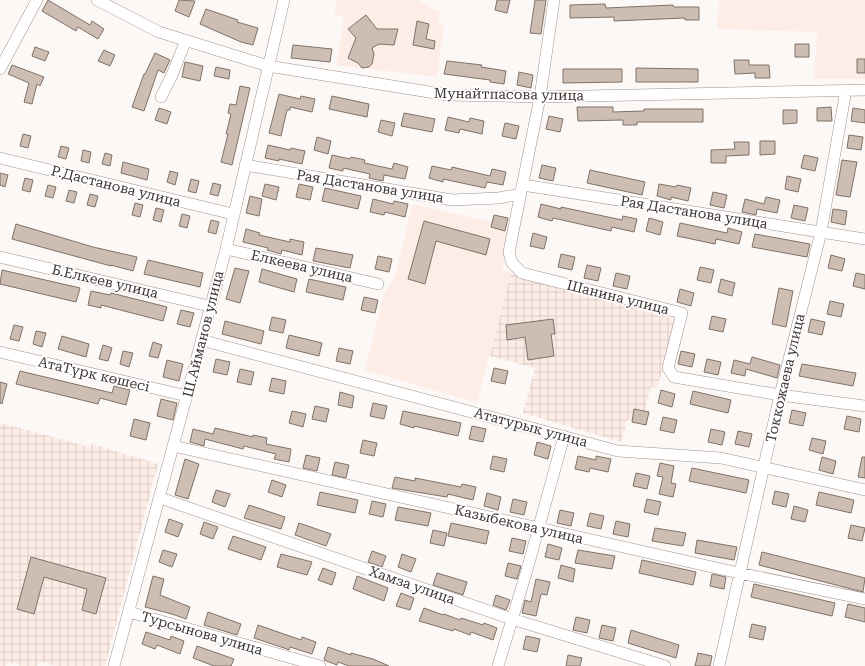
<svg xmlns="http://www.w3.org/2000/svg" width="865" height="666" font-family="'Roboto Serif',serif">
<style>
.built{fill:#feece7}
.industrial{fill:url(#industrial-grid)}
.building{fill:#cebdb2;stroke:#807267}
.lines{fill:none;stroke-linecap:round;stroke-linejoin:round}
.minor-casing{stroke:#a5918c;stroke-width:12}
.minor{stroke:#fff;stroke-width:11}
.labels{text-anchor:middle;stroke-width:3.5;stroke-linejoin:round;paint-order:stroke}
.street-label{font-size:14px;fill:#3e3634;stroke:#fff}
</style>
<defs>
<pattern id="industrial-grid" width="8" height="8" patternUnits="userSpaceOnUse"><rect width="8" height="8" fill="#feece7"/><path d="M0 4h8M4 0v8" fill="none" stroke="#dbcbc7"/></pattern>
</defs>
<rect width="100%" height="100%" fill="#fcf8f6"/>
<path class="built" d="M337 0H417L440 12 438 24 444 26 437 77 336 65 344 18 334 13Z
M719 0H865V79H814L817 32 717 29Z
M412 204 509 226 502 269 511 273 477 403 365 370 384 294 396 274Z"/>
<path class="industrial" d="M511 273 677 319 657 388 651 387 642 423 628 419 621 442 523 413 535 368 490 356Z
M0 423 90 447 92 444 158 464 105 666H56L39 661 37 666H21L8 662 6 666H0Z"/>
<path class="building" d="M48 0 90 25 92 21 104 29 98 39 78 27 76 31 42 11Z
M179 0 195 1 189 17 175 11Z
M497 0H510L507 13 495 10Z
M535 0H546L541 34 530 33Z
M605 4 606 8 673 5 674 7H699V20H685V18L614 21V17L570 18V5Z
M206 9 238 20 237 22 258 28 253 45 241 42 200 24Z
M366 15 377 29H398L394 45 379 44 372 48 374 54 372 64 369 67 362 68 358 63 348 58 356 38 348 29Z
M417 21 429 24 426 39 435 41 434 49 413 45Z
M795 44H809V57H795Z
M293 45 332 49 330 62 291 58Z
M35 47 49 52 45 61 32 56Z
M104 50 115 55 110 66 98 61Z
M155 53 170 60 164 73 158 70 144 111 132 107 144 74H145Z
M857 59H865V73H857Z
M734 60H749V65H769L770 78H755V73L735 74Z
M447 61 482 65 481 67 506 71 504 84 490 82V80L444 74Z
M185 62 203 66 200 81 182 77Z
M12 65 44 77 40 86 37 84 32 104 24 102 29 83 8 74Z
M216 67 230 70 229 79 214 76Z
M636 68 698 69V82H636Z
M563 69H622V82L563 83Z
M519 72 533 75 531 88 517 85Z
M240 86 250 88 232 165 221 162 228 134H226L231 114 228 113 230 104 236 105Z
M279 94 300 99 301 96 315 99 312 112 290 107V110H287L281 136 269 133Z
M332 96 369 104 367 117 329 109Z
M577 107H613V112L644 111V109H703V122H637V125H623V120L578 121Z
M831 107 832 121H817V108Z
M159 108 171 112 167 124 155 120Z
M853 108 865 110V123L851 121Z
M783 110H797V123L783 124Z
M404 113 435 119 432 132 401 126Z
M549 116 563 119 560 132 546 129Z
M448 117 469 122 470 118 484 121 482 134 460 129 459 133 445 130Z
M381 120 395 123 392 136 378 132Z
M505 123 519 126 516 139 502 136Z
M23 134 31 136 28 148 20 146Z
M849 135 863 137 861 150 847 148Z
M317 137 331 141 328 154 314 150Z
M760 141H775V154L760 155Z
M734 142H749V155L726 156V163H711V150L735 149Z
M268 145 290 150 291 148 305 151 302 164 279 159V161L265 158Z
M61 146 69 148 66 159 58 157Z
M83 150 91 152 89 163 81 161Z
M105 153 112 155 110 166 102 164Z
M332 155 350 159 351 157 365 160 364 163 392 169 394 163 408 167 405 179 384 175 383 181 369 178 370 174 343 168V171L329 168Z
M804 155 818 158 815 171 801 168Z
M842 160 857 162 850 197 836 195Z
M123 162 149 169 147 180 121 173Z
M542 165 556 168 553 181 539 178Z
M432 166 451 170 452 167 490 176 492 169 506 172 503 185 487 182 485 188 443 179V182L429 178Z
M590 170 645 182 642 195 587 183Z
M170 171 178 173 175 185 167 182Z
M0 173 8 175 5 187 0 185Z
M787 176 801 179 798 192 785 189Z
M25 178 33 180 30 192 22 190Z
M191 179 199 181 196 193 188 191Z
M213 183 221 185 218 196 210 194Z
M265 184 279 187 276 200 262 196Z
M299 184 313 187 310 200 296 197Z
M659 184 676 187 677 185 691 188 688 201 671 197V200L657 196Z
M48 185 56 187 53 198 45 196Z
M325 188 361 196 358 209 322 201Z
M69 190 77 192 74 203 66 201Z
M713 192 727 195 724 208 710 205Z
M90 194 98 196 95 207 87 205Z
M250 196 262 199 259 216 246 213Z
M766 197 780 200 777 213 757 209 756 215 742 212 745 199 764 204Z
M373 199 393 204 394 201 408 204 405 217 385 212 384 215 370 212Z
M135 203 143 205 140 217 132 215Z
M541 204 561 209V207L622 220 623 216 637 219 634 232 612 227 611 231 553 218 552 221 538 217Z
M794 205 808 208 805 221 791 218Z
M156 208 164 210 161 222 153 220Z
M833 209 847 211 845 225 831 222Z
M182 214 190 216 187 228 179 226Z
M494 215 508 218 505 231 491 227Z
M649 218 663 222 660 235 646 231Z
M211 220 219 222 216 234 208 232Z
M424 221 490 239 486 255 436 241 425 284 408 279Z
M680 223 727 233 728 228 742 232 739 244 716 239 715 244 677 236Z
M16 224 93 247 137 257 133 271 111 265V266L12 239Z
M246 229 260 233 259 235 290 242V239L304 242 302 255 282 250 281 254 267 250 268 248 243 242Z
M533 233 547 237 544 249 530 246Z
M755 234 810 244 807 257 752 247Z
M316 248 353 255 350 268 313 261Z
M561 254 575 257 572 270 558 267Z
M831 255 845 259 842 271 828 268Z
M378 256 392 259 389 272 375 269Z
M148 260 203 273 200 287 144 274Z
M587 265 601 268 598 281 584 278Z
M700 267 714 270 711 283 697 280Z
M235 268 249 271 240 303 226 299Z
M262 269 297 279 294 292 259 282Z
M2 270 80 288 76 302 0 284Z
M616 273 630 276 627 289 613 286Z
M856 273 865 275V289L853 286Z
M309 279 346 287 343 300 306 292Z
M721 279 735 283 732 296 718 292Z
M779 288 793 291 786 327 772 324Z
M680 289 694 293 691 306 677 302Z
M91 291 110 295 111 293 167 307 163 321 101 305V308L88 305Z
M364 297 378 300 375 313 361 310Z
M830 301 844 304 841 317 827 314Z
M181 310 194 313 190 327 177 324Z
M712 316 726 319 723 332 709 329Z
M272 317 286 320 283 333 269 330Z
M553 319 555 334H551L554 356 528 360 525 337 507 340 506 325Z
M811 319 825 322 822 335 808 332Z
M225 321 264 331 261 344 222 334Z
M14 325 23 327 19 341 10 339Z
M36 331 46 333 42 347 33 344Z
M289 335 322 343 319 356 286 348Z
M62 336 89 344 86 357 58 349Z
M153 342 162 345 158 358 149 356Z
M103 345 112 348 108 361 99 359Z
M339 348 353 351 350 364 336 361Z
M123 351 133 353 129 367 120 364Z
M681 351 695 354 692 367 678 364Z
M752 357 780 365 777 378 746 369 745 376 731 373 734 360 750 364Z
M216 359 230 362 227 375 213 372Z
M707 359 721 362 718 375 704 372Z
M167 360 183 364 179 381 163 377Z
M802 364 856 373 853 386 799 376Z
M494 368 508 371 505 384 491 381Z
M240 369 254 372 251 385 237 382Z
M20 371 112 393 114 386 130 390 126 405 100 398 98 404 16 384Z
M272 378 286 381 284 394 269 391Z
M0 382 7 384 2 404 0 403Z
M661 390 675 394 672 407 658 403Z
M693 391 731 400 728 413 690 404Z
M340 392 354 396 352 408 338 405Z
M161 399 177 403 173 420 157 416Z
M373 403 387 406 384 419 370 416Z
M315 406 329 409 326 422 312 419Z
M634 409 649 412 646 425 632 422Z
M792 410 806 413 803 426 789 423Z
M292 411 306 414 303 427 289 423Z
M403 411 461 423 458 436 414 426V428L400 424Z
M847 416 861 419 859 432 844 429Z
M663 417 677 420 674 433 660 430Z
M134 419 150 423 146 440 130 436Z
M472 426 486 429 483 442 469 439Z
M215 428 253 437V435L267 438 266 444 291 449 289 462 274 459 276 454 244 446 243 449 205 439 204 446 190 442 193 429 213 434Z
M711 429 725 432 722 445 708 442Z
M738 431 752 434 749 447 735 444Z
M812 438 826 441 823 454 809 450Z
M363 440 377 443 374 456 360 453Z
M537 442 551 446 548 459 534 455Z
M306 455 320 458 317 471 303 468Z
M493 456 507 459 504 472 490 469Z
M578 456 596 460V456L611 459 608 472 590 468 589 472 575 469Z
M822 457 836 461 833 474 819 470Z
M862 457H865V478L858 477Z
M185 459 199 464 188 499 175 495Z
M335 462 349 465 346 478 332 475Z
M660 463 674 466 671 483 676 484 673 497 659 494 663 477 657 476Z
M692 468 749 480 746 493 689 481Z
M636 473 650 476 647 489 633 486Z
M395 477 415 481V478L461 487 462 484 476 487 473 500 448 494 447 497 392 488Z
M272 480 286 485 282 497 268 492Z
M216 490 230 494 225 507 212 502Z
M775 491 789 494 786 507 772 504Z
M320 492 358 500 355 513 317 505Z
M819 492 854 500 851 513 816 505Z
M487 493 501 497 498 510 484 506Z
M513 499 527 502 524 515 510 512Z
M647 499 661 502 658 515 644 512Z
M372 501 386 504 383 517 369 514Z
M249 505 285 517 281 529 244 518Z
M794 506 808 510 805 522 791 519Z
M398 507 431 513 428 526 395 520Z
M560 510 574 513 571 526 557 523Z
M590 513 604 516 601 529 587 526Z
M169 519 183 524 178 537 165 532Z
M616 521 630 524 628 537 613 534Z
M204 522 218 527 213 539 200 534Z
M299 523 331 534 326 546 295 535Z
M451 523 489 531 486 544 448 536Z
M851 525 865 528 862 541 848 538Z
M655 528 686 533 683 546 652 541Z
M433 530 447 533 444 546 430 543Z
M233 536 266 547 261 560 228 549Z
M512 538 526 541 523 554 509 551Z
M697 540 737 547 734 560 695 553Z
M548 544 562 548 559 560 545 557Z
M163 550 177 554 172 567 159 562Z
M578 550 615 556 612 569 575 563Z
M372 551 386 556 382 567 368 562Z
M762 552 865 578 863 592 759 565Z
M281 554 312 562 307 575 277 567Z
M402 554 416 559 411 572 398 567Z
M31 557 106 578 96 614 82 610 87 589 44 577 34 614 17 609Z
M642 560 696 572 693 585 639 573Z
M508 563 521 566 517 579 505 576Z
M561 565 575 569 573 582 558 578Z
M323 568 336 573 332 585 318 580Z
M437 573 467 582 463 595 433 585Z
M712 574 726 577 724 589 710 586Z
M153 576 164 579 160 595 190 607 186 619 172 614 145 607Z
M357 576 388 588 384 601 353 589Z
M536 579 550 582 547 595 541 594 536 616 522 613 525 600 531 602Z
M754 584 835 603 832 616 751 597Z
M401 593 414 598 410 610 396 606Z
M496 595 510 600 506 610 493 605Z
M848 604 865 608V622L845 617Z
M424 608 443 615 444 614 460 620 461 618 483 625 484 623 497 628 493 640 471 632 470 635 454 629 453 631 419 621Z
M208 612 241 624 237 635 204 625Z
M576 617 590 620 587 633 573 630Z
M752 624 766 627 763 640 749 637Z
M258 625 301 640 302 637 316 642 312 654 290 647 289 650 287 649 254 638Z
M602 625 616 628 613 641 599 638Z
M631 630 679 645 676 658 628 643Z
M146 632 170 640 171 636 184 641 180 654 157 645 155 649 142 644Z
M526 636 540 639 537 652 523 649Z
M197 646 234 659 231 666H214L193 658Z
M328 647 351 655V653L373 659 389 666H349L338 662 337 665 324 660Z
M698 653 712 656 710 666H695Z
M568 655 582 658 580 666H566Z"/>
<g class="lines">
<g class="minor-casing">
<path id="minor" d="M97 0 159 32 268 66 448 95 540 97 865 90
M554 0 540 97 509 252 512 263 522 273 682 313 668 368 674 377 780 395 865 406
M0 69 37 0
M161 97 172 75 186 40
M0 158 233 214
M245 165 452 200 499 198 520 194
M523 185 865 239
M226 249 378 284
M0 257 209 306
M201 340 618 451 721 458 865 490
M0 352 187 396
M173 446 739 573 865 599
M160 498 512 619 665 666
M129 612 320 666
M114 666 226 249 284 0
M498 666 527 570 564 436
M719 666 780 395 821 232 846 90"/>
</g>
<use href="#minor" class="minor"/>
</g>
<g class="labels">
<g class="street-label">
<text transform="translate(509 94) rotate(1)" y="5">Мунайтпасова улица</text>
<text transform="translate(116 186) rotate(14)" y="5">Р.Дастанова улица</text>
<text transform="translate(370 186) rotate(9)" y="5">Рая Дастанова улица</text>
<text transform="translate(694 212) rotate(9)" y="5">Рая Дастанова улица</text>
<text transform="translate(302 266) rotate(13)" y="5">Елкеева улица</text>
<text transform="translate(105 281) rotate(13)" y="5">Б.Елкеев улица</text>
<text transform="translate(618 297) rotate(14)" y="5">Шанина улица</text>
<text transform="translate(203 334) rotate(-76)" y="5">Ш.Айманов улица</text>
<text transform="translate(94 374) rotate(13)" y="5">АтаТүрк көшесі</text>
<text transform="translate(785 378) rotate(-77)" y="5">Токкожаева улица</text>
<text transform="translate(531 427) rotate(15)" y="5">Ататурык улица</text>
<text transform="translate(519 524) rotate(13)" y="5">Казыбекова улица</text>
<text transform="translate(412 585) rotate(19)" y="5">Хамза улица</text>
<text transform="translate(202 633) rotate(16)" y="5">Турсынова улица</text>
</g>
</g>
</svg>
